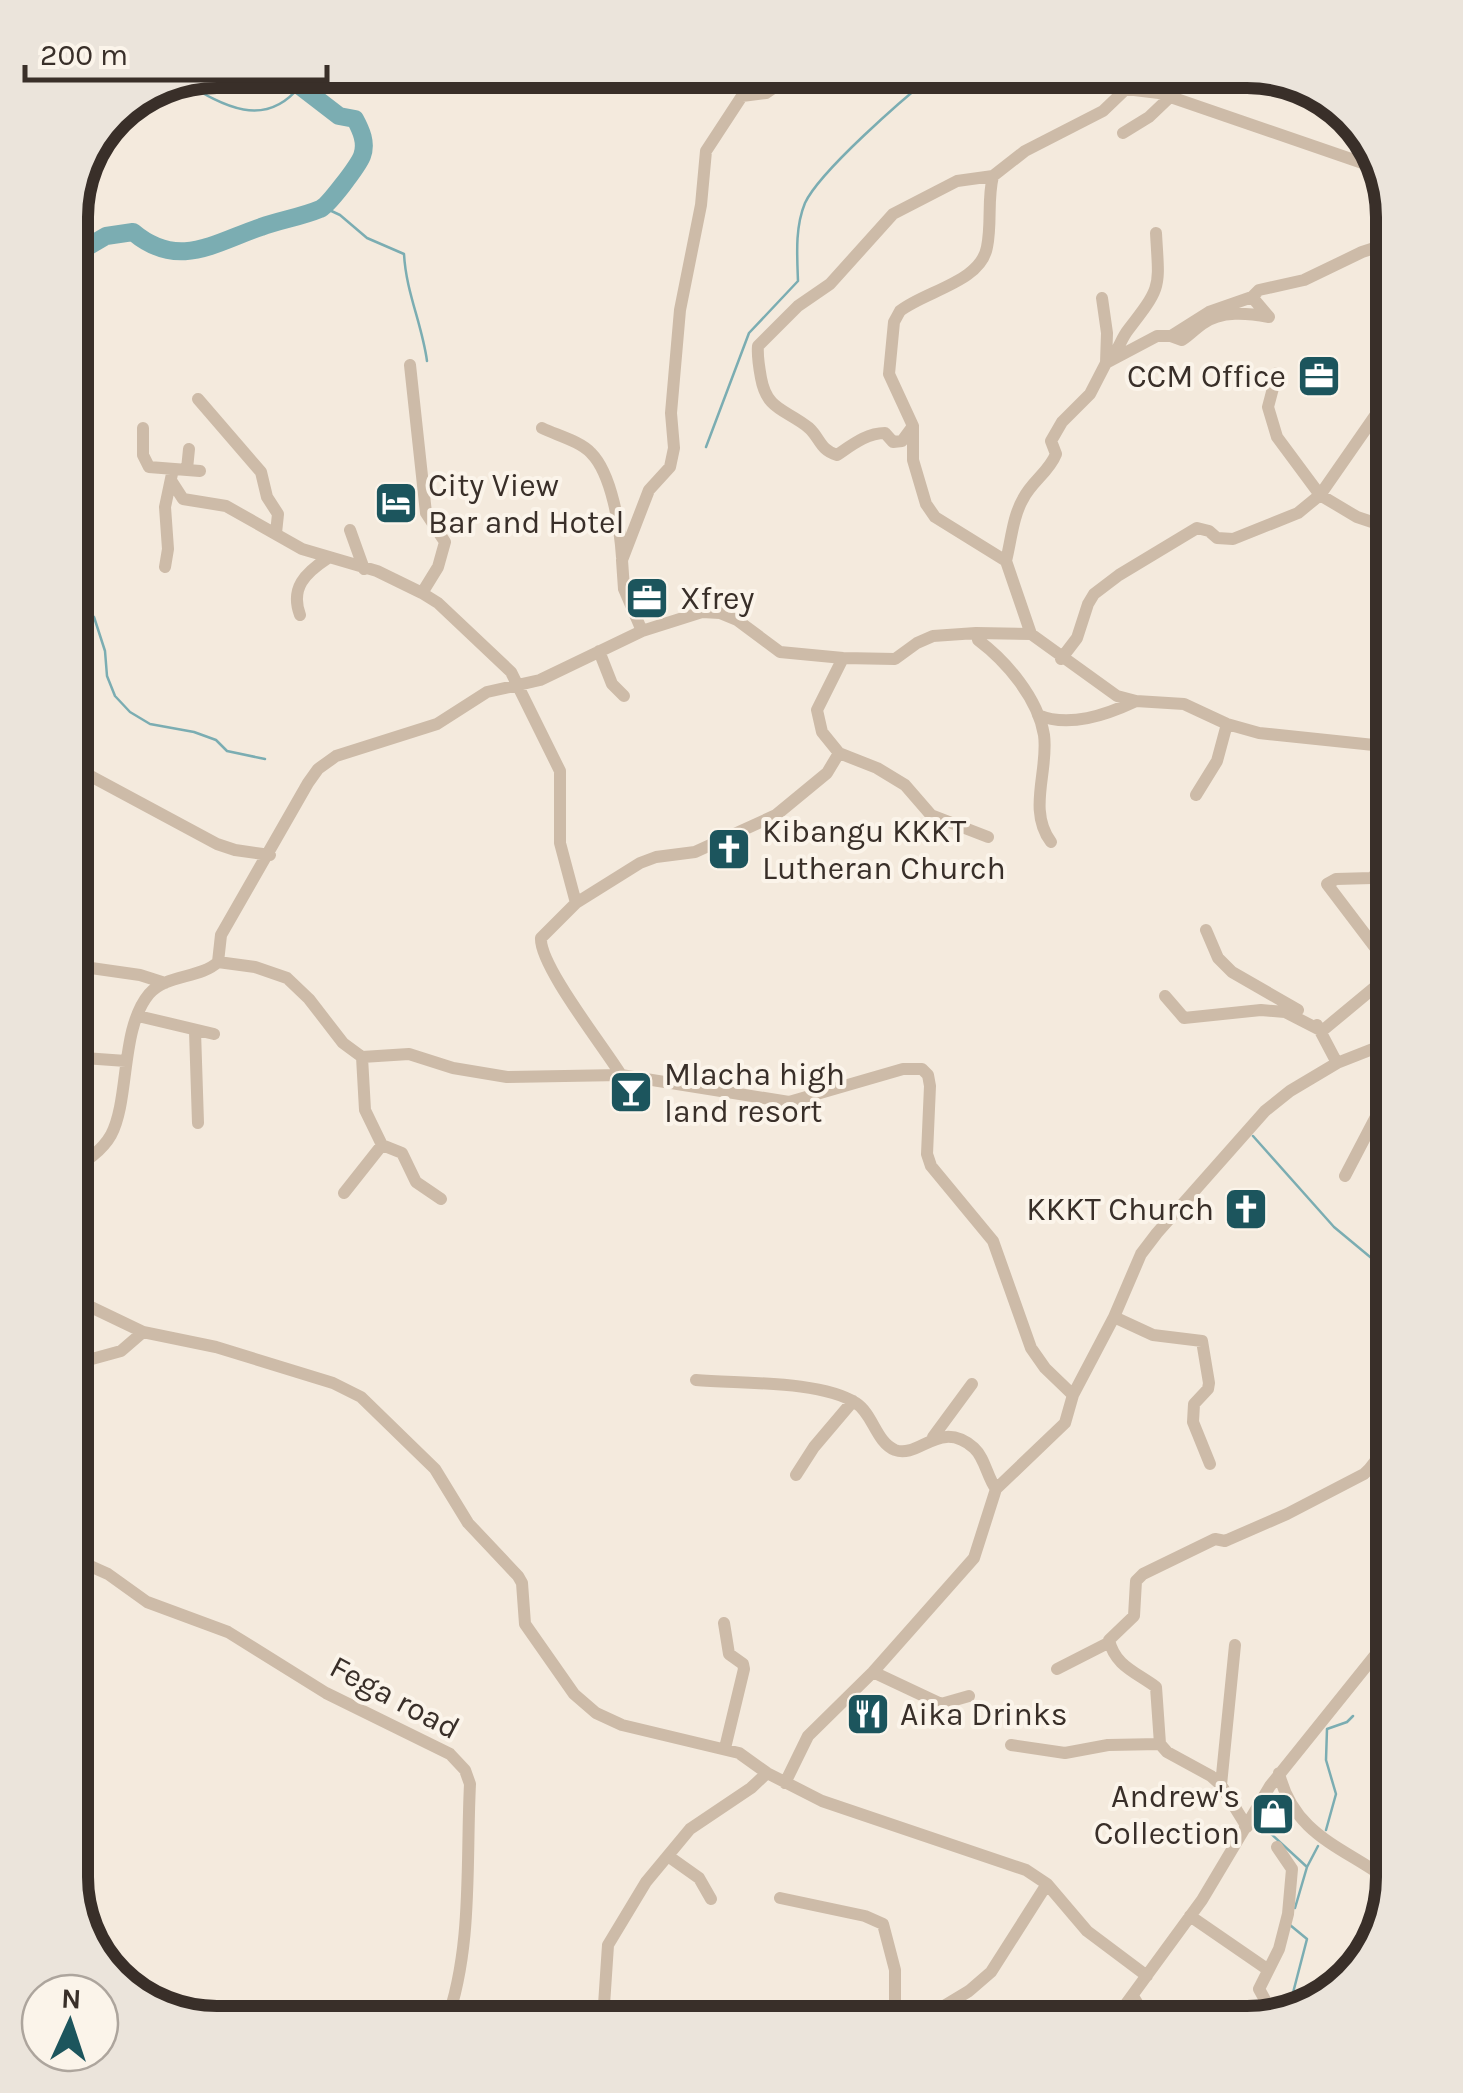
<svg xmlns="http://www.w3.org/2000/svg" width="1463" height="2093" font-family="Karla,sans-serif">
<style>
.lines{fill:none;stroke-linecap:round;stroke-linejoin:round}
.stream{stroke:#7badb2;stroke-width:2.5}
.river{stroke:#7badb2;stroke-width:18}
.street{stroke:#cdbba8;stroke-width:12}
.labels{text-anchor:middle;stroke-width:8;stroke-linejoin:round;paint-order:stroke}
.poi-label{font-size:32px;fill:#392f29;stroke:#fbf4ea;text-anchor:start}
.street-label{font-size:32px;fill:#392f29;stroke:#fbf4ea}
.rim{fill:none;stroke:#392f29;stroke-width:12}
</style>
<rect width="100%" height="100%" fill="#f4eadd"/>
<g class="lines">
<path class="stream" d="M184 82C223 106 265 130 300 86
M325 208 340 215 367 238 404 254C406 292 422 324 427 361
M706 447 749 333 798 281C797 255 795 227 805 203 820 171 903 99 933 75
M70 591 94 617 105 651 107 676 115 696 130 712 150 724 194 732 216 740 227 751 265 759
M1253 1136 1334 1227 1393 1276
M1256 1820 1307 1867 1295 1908
M1326 1830 1336 1794 1326 1760 1327 1729 1347 1722 1353 1716
M1307 1867 1318 1846
M1288 2012 1307 1939 1290 1925"/>
<path class="river" d="M1299 84 1315 96 1325 94
M70 257 106 236 133 232C178 270 214 243 261 227 280 220 301 217 320 209 328 206 358 166 362 156 367 143 361 130 355 119L339 116 300 86V70
M70 536V499"/>
<path class="street" d="M934 70 948 75 967 70
M970 70 1159 93 1380 169
M1123 133 1149 117 1170 97
M993 176C987 200 992 223 987 247 981 282 925 291 900 311L894 322 889 374 913 426V460L926 504 935 517 1006 561 1031 634
M1171 336 1182 340C1190 335 1195 329 1202 324 1221 310 1248 313 1269 317L1252 297
M1111 358C1119 349 1121 339 1128 330 1163 285 1159 288 1156 233
M1106 363 1157 336H1171L1209 312 1252 297 1259 290 1304 280 1362 252 1393 242
M410 365 426 513 445 542 438 567 422 593
M1277 373 1268 407 1277 437 1320 495 1357 517 1393 529
M198 399 261 472 267 497 278 514 276 533
M913 426 902 441 893 442 885 433C867 433 852 445 837 455 820 450 820 438 809 428 786 409 767 411 761 378 759 367 757 356 758 346L798 306 830 284 893 214 957 181 993 176 1025 151 1103 111 1127 88
M143 428V455L149 467 200 471
M542 428C556 435 580 441 591 453 612 474 620 528 622 557
M187 469 189 449
M172 482 183 499 226 506 302 549 377 571 422 593 438 603 511 672 560 771V843L576 903
M350 530 364 569
M1006 561C1011 541 1013 516 1023 499 1032 481 1049 472 1056 454L1051 441 1062 422 1090 394 1106 363 1107 333 1102 298
M165 567 168 549 165 507 173 469
M300 615C290 588 305 573 328 558
M642 631 624 589 622 560 649 490 670 467 674 448 671 413 680 310 701 205 706 151 742 96 766 93 799 70
M978 640C1006 661 1038 698 1044 735 1049 770 1027 810 1051 842
M599 651 612 684 624 696
M1061 659 1077 638 1088 604 1094 594 1119 575 1197 528 1209 531 1217 538 1233 539 1298 513 1320 495 1393 390
M1038 715C1069 728 1106 715 1136 701
M839 753 877 768 905 785 931 815 988 837
M70 765 217 844 235 850 270 855
M1196 795 1217 761 1227 724
M1206 930 1218 958 1232 972 1298 1010
M218 962 221 935 308 783 318 769 336 756 437 724 487 692 540 680 642 631 702 612 720 613 737 620 780 652 843 658 895 659 917 643 933 636 976 633 1031 634 1117 696 1136 701 1184 704 1227 724 1259 733 1393 747
M218 962 255 967 287 978 309 999 343 1043 362 1057 409 1054 453 1068 507 1077 621 1075 789 1102 903 1069H922L928 1075 930 1086 927 1154 931 1166 993 1241 1031 1348 1045 1368 1073 1395
M70 965 140 975 165 983
M1393 971 1327 884 1336 879 1372 878 1393 854
M1165 996 1184 1018 1261 1010 1285 1012 1322 1031 1393 972
M138 1016 214 1034
M1317 1025 1337 1063
M195 1031 198 1123
M70 1057 126 1061
M621 1075C604 1047 539 965 541 938L576 903 640 863 656 857 695 852 776 815 827 773 839 753 822 732 817 710 843 658
M382 1145 402 1153 416 1182 441 1199
M70 1171C85 1162 102 1151 111 1135 130 1099 120 1029 149 994 166 974 200 979 218 962
M1345 1176 1393 1084
M344 1193 382 1145 365 1110 362 1057
M70 1297 143 1332 216 1347 333 1383 361 1397 435 1469 468 1523 518 1576 522 1583 525 1624 574 1694 596 1713 622 1725 739 1753 767 1773 822 1801 1026 1870 1047 1884 1087 1931 1147 1976
M1114 1317 1153 1335 1202 1341 1209 1383 1208 1389 1194 1404 1193 1422 1210 1464
M70 1365 121 1351 143 1332
M696 1380C740 1384 820 1380 856 1403 873 1414 876 1442 895 1450 919 1459 940 1418 974 1448 985 1458 987 1477 996 1489
M933 1437 972 1384
M796 1475 814 1447 853 1401
M70 1557 108 1574 147 1602 228 1632 326 1693 450 1754 465 1770 470 1784C466 1862 473 1949 446 2023
M724 1623 729 1654 743 1664 744 1669 725 1748
M1057 1669 1108 1643
M873 1672 941 1704 969 1696
M1011 1745 1065 1753 1108 1745 1160 1744
M1279 1773C1294 1837 1347 1848 1392 1883
M785 1783 808 1736 873 1672 974 1558 996 1489 1065 1423 1073 1395 1114 1317 1141 1254 1157 1233 1265 1111 1290 1091 1337 1063 1393 1041
M1221 1785 1235 1645
M1247 1827 1221 1785 1211 1776 1167 1752 1160 1744 1156 1687C1136 1672 1115 1666 1109 1640L1134 1616 1136 1581 1143 1574 1215 1539 1225 1541 1287 1514 1364 1474C1384 1457 1387 1432 1393 1407
M668 1856 699 1878 711 1899
M780 1898 865 1916 883 1924 895 1970V2019
M1190 1916 1267 1969
M1133 1996 1149 2023
M604 2005 608 1945 646 1882 690 1829 751 1788 767 1773
M1274 2016 1259 1989 1279 1949 1288 1914 1292 1869 1277 1847
M710 2023 714 2012 720 2011 873 2017 904 2023
M916 2023 969 1991 991 1972 1047 1884
M1112 2023 1202 1900 1270 1786 1393 1633"/>
</g>
<defs>
<g id="office-square" transform="scale(2.25)"><rect x="-9" y="-9" width="18" height="18" rx="4" fill="#1c555d" stroke="#fbf4ea"/><path d="M-6-3h4V-5.5h4V-3h4V5H-6ZM-1-4.5V-3h2v-1.5ZM-6 0V1H6V0Z" fill="#fff"/></g>
<g id="hotel-square" transform="scale(2.25)"><rect x="-9" y="-9" width="18" height="18" rx="4" fill="#1c555d" stroke="#fbf4ea"/><path d="M-6-4.5h1.5V1H6V5H4.5V3h-9V5H-6ZM-4 0a1.8 1.8 0 1 1 3.6 0ZM.5 0V-2.5h3Q6-2.5 6 0Z" fill="#fff"/></g>
<g id="church-square" transform="scale(2.25)"><rect x="-9" y="-9" width="18" height="18" rx="4" fill="#1c555d" stroke="#fbf4ea"/><path d="M-1.2-6h2.4v3.5h3.3v2.4h-3.3V6h-2.4V-.1h-3.3v-2.4h3.3Z" fill="#fff"/></g>
<g id="bar-square" transform="scale(2.25)"><rect x="-9" y="-9" width="18" height="18" rx="4" fill="#1c555d" stroke="#fbf4ea"/><path d="M-6-5H6L.8 .8V4.5H3.5V6h-7V4.5H-.8V.8Z" fill="#fff"/></g>
<g id="restaurant-square" transform="scale(2.25)"><rect x="-9" y="-9" width="18" height="18" rx="4" fill="#1c555d" stroke="#fbf4ea"/><path d="M-5-6h1v4h1v-4h1v4h1v-4h1v5L-1.5 .5V6h-2V.5L-5-1ZM5-6V6H3V1.5H1.5Q1.5-4 5-6Z" fill="#fff"/></g>
<g id="shop-square" transform="scale(2.25)"><rect x="-9" y="-9" width="18" height="18" rx="4" fill="#1c555d" stroke="#fbf4ea"/><path d="M-5-2.5h2.3a2.7 3.5 0 0 1 5.4 0H5L5.5 6h-11ZM-1.5-2.5h3a1.5 2.3 0 0 0-3 0Z" fill="#fff"/></g>
</defs>
<g fill-rule="evenodd">
<use href="#office-square" x="1319" y="376"/>
<use href="#hotel-square" x="396" y="503"/>
<use href="#office-square" x="647" y="598"/>
<use href="#church-square" x="729" y="849"/>
<use href="#bar-square" x="631" y="1092"/>
<use href="#church-square" x="1246" y="1209"/>
<use href="#restaurant-square" x="868" y="1714"/>
<use href="#shop-square" x="1273" y="1814"/>
</g>
<g class="labels">
<g class="poi-label">
<text x="1286" y="387" text-anchor="end">CCM Office</text>
<text x="428" y="496">City View<tspan x="428" dy="37">Bar and Hotel</tspan></text>
<text x="680" y="609">Xfrey</text>
<text x="762" y="842">Kibangu KKKT<tspan x="762" dy="37">Lutheran Church</tspan></text>
<text x="664" y="1085">Mlacha high<tspan x="664" dy="37">land resort</tspan></text>
<text x="1214" y="1220" text-anchor="end">KKKT Church</text>
<text x="900" y="1725">Aika Drinks</text>
<text x="1240" y="1807" text-anchor="end">Andrew's<tspan x="1240" dy="37">Collection</tspan></text>
</g>
<g class="street-label">
<text transform="translate(395 1697) rotate(28)" y="11">Fega road</text>
</g>
</g>
<path d="M0 0H1463V2093H0ZM217 88H1247A129 129 0 0 1 1376 217V1877A129 129 0 0 1 1247 2006H217A129 129 0 0 1 88 1877V217A129 129 0 0 1 217 88Z" fill="#ebe4db" fill-rule="evenodd"/>
<path class="rim" d="M217 88H1247A129 129 0 0 1 1376 217V1877A129 129 0 0 1 1247 2006H217A129 129 0 0 1 88 1877V217A129 129 0 0 1 217 88Z"/>
<g transform="translate(70 2023) rotate(3)"><circle r="48" fill="#fbf4ea" stroke="#ada59d" stroke-width="2.5"/>
<path d="M0-8L18 38L0 25L-18 38Z" fill="#1c555d"/>
<text y="-15" font-size="28" font-weight="bold" text-anchor="middle" fill="#392f29">N</text>
</g>
<path d="M25 65v15h302v-15" fill="none" stroke="#392f29" stroke-width="5"/>
<text x="40" y="65" font-size="30" fill="#392f29" stroke="#fbf4ea" stroke-width="8" paint-order="stroke">200 m</text>
</svg>
